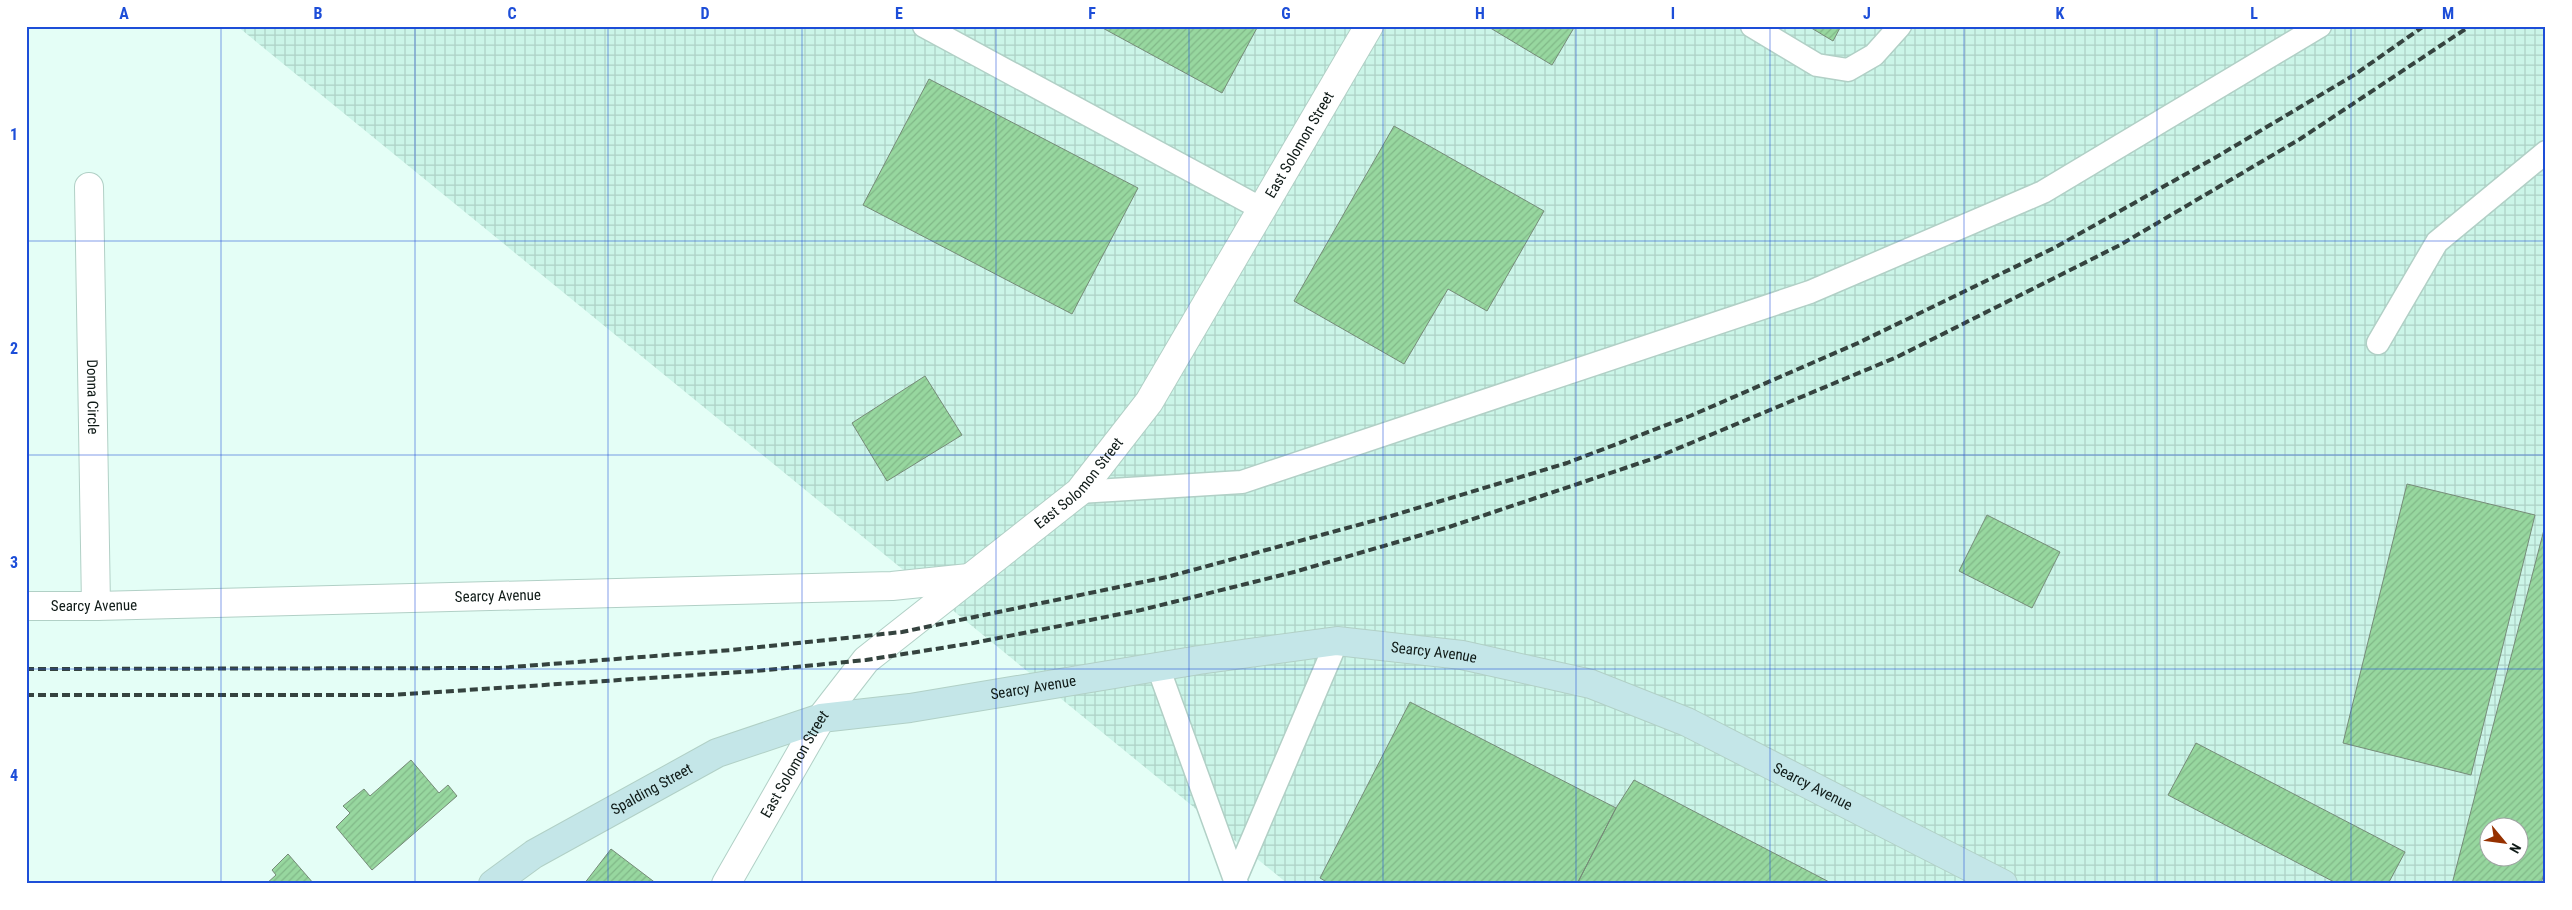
<svg xmlns="http://www.w3.org/2000/svg" width="2572" height="910" font-family="'Roboto Condensed',sans-serif">
<style>
.industrial{fill:url(#industrial-grid);fill-rule:evenodd}
.building{fill:url(#building-hatch);stroke:#768b78;fill-rule:evenodd}
.lines{fill:none;stroke-linecap:round;stroke-linejoin:round}
.lane-casing{stroke:#b1d0c6;stroke-width:25}
.street-casing{stroke:#b1d0c6;stroke-width:30}
.secondary-casing{stroke:#b1d0c6;stroke-width:30}
.lane{stroke:#fff;stroke-width:22}
.street{stroke:#fff;stroke-width:28}
.secondary{stroke:#c4e6e8;stroke-width:28}
.rail{stroke:#35433f;stroke-width:4;stroke-dasharray:8 4;stroke-linecap:butt}
.grid{fill:none;stroke:#1d4ed8;stroke-width:1;stroke-opacity:0.55}
.labels{text-anchor:middle;stroke-width:4.5;stroke-linejoin:round;paint-order:stroke}
.street-label{font-size:15px;fill:#0f1a17;stroke:#fff}
.neatline{fill:none;stroke:#1d4ed8;stroke-width:2}
.grid-label{font-size:16px;text-anchor:middle;font-weight:bold;fill:#1d4ed8}
</style>
<defs>
<pattern id="industrial-grid" width="8" height="8" patternUnits="userSpaceOnUse" patternTransform="scale(1.25)"><rect width="8" height="8" fill="#cbf5e8"/><path d="M0 4h8M4 0v8" fill="none" stroke="#add1c6"/></pattern>
<pattern id="building-hatch" width="6" height="6" patternUnits="userSpaceOnUse" patternTransform="scale(1.25)"><rect width="6" height="6" fill="#97d79f"/><path d="M-1 1l2-2M0 6l6-6M5 7l2-2" fill="none" stroke="#81b888"/></pattern>
</defs>
<rect width="100%" height="100%" fill="#e4fef6"/>
<path class="industrial" d="M237 26H2546V884H1288ZM2490 828H2520V858H2490Z"/>
<path class="building" d="M1099 26H1258L1222 93Z
M1487 26H1575L1552 65Z
M1808 26H1841L1833 41Z
M929 79 1138 188 1072 314 863 205Z
M1394 126 1544 211 1487 311 1448 289 1404 364 1294 301Z
M925 376 962 435 887 481 852 423Z
M2407 484 2535 515 2471 775 2343 743Z
M1987 515 2060 552 2032 608 1959 571Z
M2546 522V866L2541 884H2452ZM2490 828H2520V858H2490Z
M1410 702 1616 808 1577 884H1330L1320 878Z
M2196 743 2405 852 2388 884H2338L2168 795Z
M411 760 439 793 448 785 457 796 372 870 336 827 350 813 343 806 364 789 370 796Z
M1634 780 1833 884H1577L1616 808Z
M611 849 657 884H584Z
M288 854 314 884H266L276 875 272 870Z"/>
<g class="lines">
<g class="lane-casing">
<path id="lane" d="M924 26 1262 209
M1752 26 1817 65 1848 70 1874 55 1900 26
M2378 343 2437 242 2546 152
M1079 492 1242 482 1810 292 2043 192 2320 26
M1158 667 1235 880
M1237 884 1235 880 1337 641"/>
</g>
<g class="street-casing">
<g id="street">
<path id="s1" d="M89 187 96 606"/>
<path id="s2" d="M26 606H96L892 586 969 578"/>
<path id="s3" d="M726 884 821 718 866 660 1079 492 1149 402 1369 26"/>
</g>
</g>
<g class="secondary-casing">
<g id="secondary">
<path id="s4" d="M493 884 534 854 717 753 821 718 910 708 1199 660 1337 641 1462 655 1591 684 1687 722 2003 884"/>
</g>
</g>
<use href="#lane" class="lane"/>
<use href="#street" class="street"/>
<use href="#secondary" class="secondary"/>
<path class="rail" d="M26 669 499 668 732 650 902 632 1167 577 1391 516 1567 463 1690 416 1858 343 2054 248 2218 156 2354 75 2424 26
M26 695H392L756 671 866 660 973 643 1141 610 1294 572 1449 527 1655 458 1897 357 2120 245 2300 139 2470 26"/>
</g>
<path class="grid" d="M221 26V884M415 26V884M608 26V884M802 26V884M996 26V884M1189 26V884M1383 26V884M1576 26V884M1770 26V884M1964 26V884M2157 26V884M2351 26V884M26 241H2546M26 455H2546M26 669H2546"/>
<g class="labels">
<g class="street-label">
<text dy="5" stroke="none"><textPath href="#s3" startOffset="948">East Solomon Street</textPath></text>
<text dy="5" stroke="none"><textPath href="#s1" startOffset="210">Donna Circle</textPath></text>
<text dy="5" stroke="none"><textPath href="#s3" startOffset="542">East Solomon Street</textPath></text>
<text dy="5" stroke="none"><textPath href="#s2" startOffset="472">Searcy Avenue</textPath></text>
<text dy="5" stroke="none"><textPath href="#s2" startOffset="68">Searcy Avenue</textPath></text>
<text dy="5" stroke="none"><textPath href="#s4" startOffset="989">Searcy Avenue</textPath></text>
<text dy="5" stroke="none"><textPath href="#s4" startOffset="584">Searcy Avenue</textPath></text>
<text dy="5" stroke="none"><textPath href="#s3" startOffset="138">East Solomon Street</textPath></text>
<text dy="5" stroke="none"><textPath href="#s4" startOffset="1394">Searcy Avenue</textPath></text>
<text dy="5" stroke="none"><textPath href="#s4" startOffset="185">Spalding Street</textPath></text>
</g>
</g>
<rect width="2572" height="910" fill="none" stroke="#ffffff" stroke-width="55"/>
<g transform="translate(2504 842) rotate(119)"><circle r="24" fill="#ffffff" stroke="#9fa3a2"/>
<path d="M0-4L9 19L0 12L-9 19Z" fill="#963100"/>
<text y="-8" font-size="14" font-weight="bold" text-anchor="middle" fill="#0f1a17">N</text>
</g>
<rect x="28" y="28" width="2516" height="854" class="neatline"/>
<g class="grid-label">
<text x="124" y="19">A</text>
<text x="318" y="19">B</text>
<text x="512" y="19">C</text>
<text x="705" y="19">D</text>
<text x="899" y="19">E</text>
<text x="1092" y="19">F</text>
<text x="1286" y="19">G</text>
<text x="1480" y="19">H</text>
<text x="1673" y="19">I</text>
<text x="1867" y="19">J</text>
<text x="2060" y="19">K</text>
<text x="2254" y="19">L</text>
<text x="2448" y="19">M</text>
<text x="14" y="140">1</text>
<text x="14" y="354">2</text>
<text x="14" y="568">3</text>
<text x="14" y="781">4</text>
</g>
</svg>
